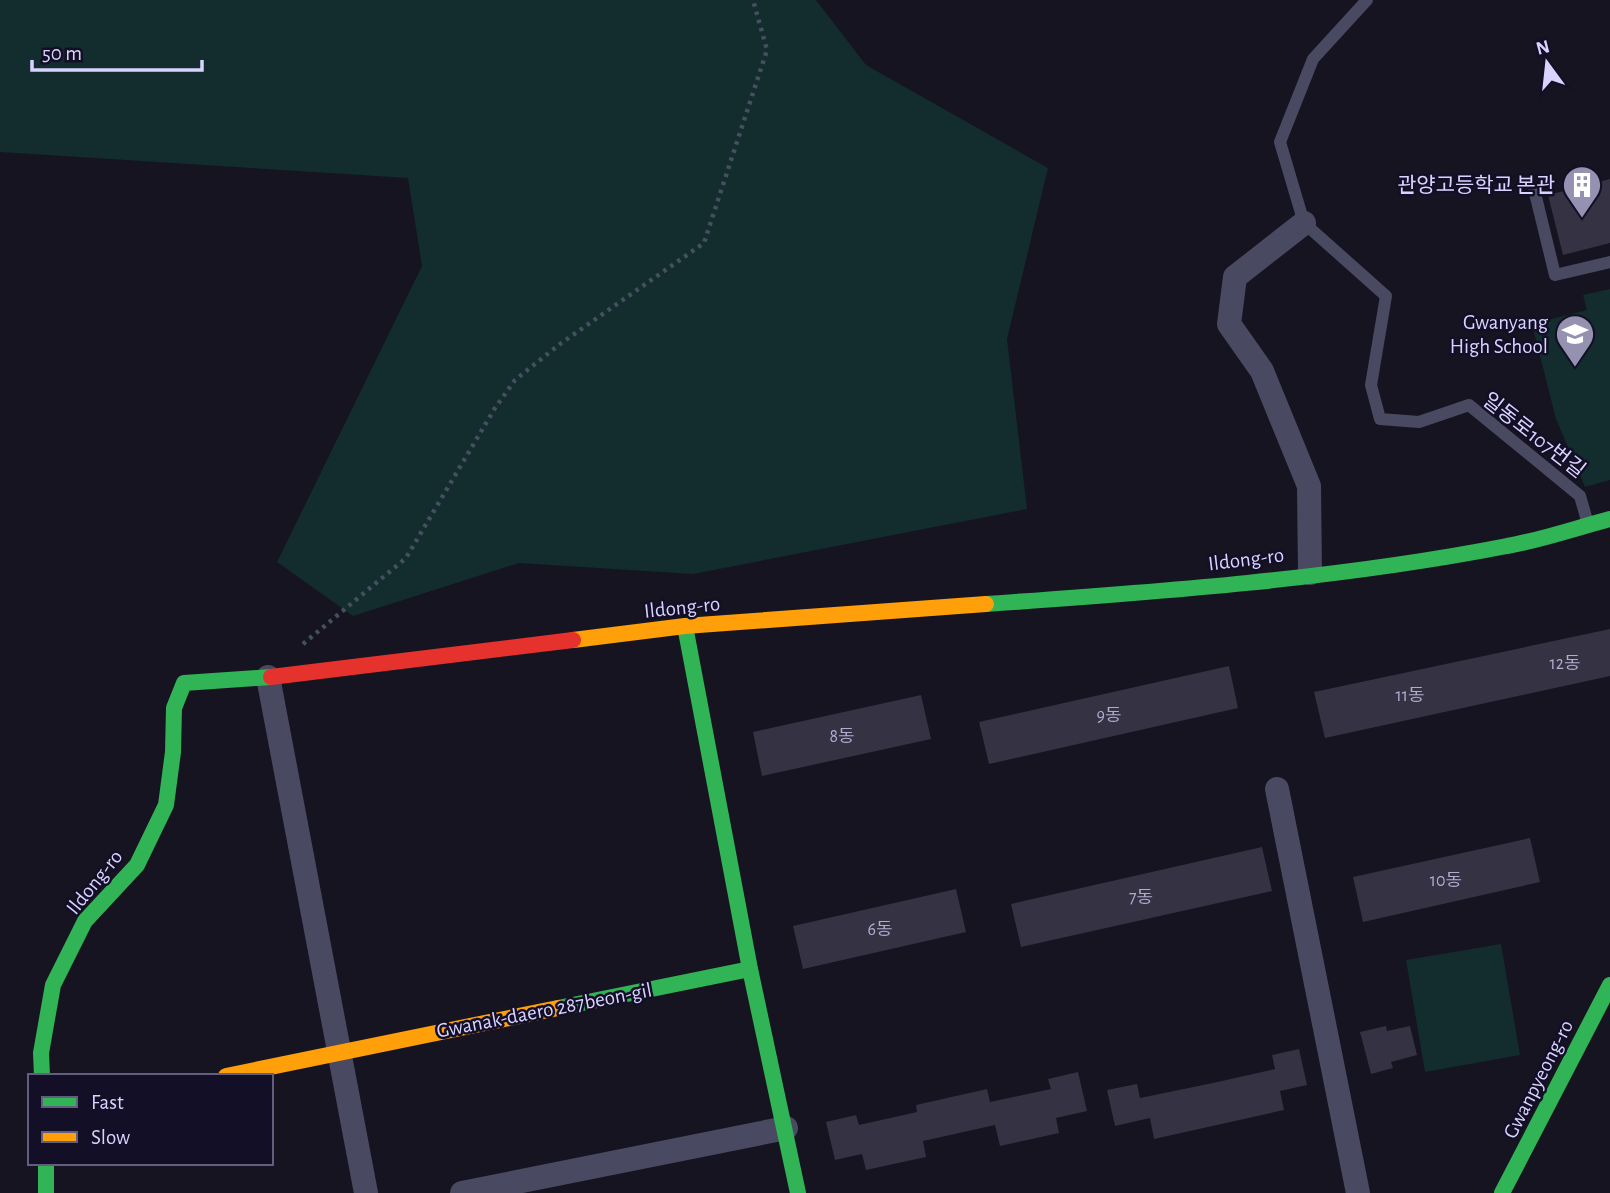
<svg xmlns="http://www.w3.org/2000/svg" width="1610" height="1193" font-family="'Alegreya Sans','Noto Sans KR',sans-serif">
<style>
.green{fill:#132c2d}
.building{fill:#343243}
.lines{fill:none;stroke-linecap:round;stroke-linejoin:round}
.path{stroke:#44505f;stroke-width:4.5;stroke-dasharray:3.5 5;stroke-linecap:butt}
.lane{stroke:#4a4962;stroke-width:12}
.street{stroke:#4a4962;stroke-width:24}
.fast{stroke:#30b455;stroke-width:16}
.slow{stroke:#ff9f0a;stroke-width:16}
.jam{stroke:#e5322d;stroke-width:16}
.labels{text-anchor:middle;stroke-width:5;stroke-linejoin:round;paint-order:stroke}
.number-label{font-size:18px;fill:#b0acd0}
.poi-label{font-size:21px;fill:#d9d4ff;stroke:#130f26;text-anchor:end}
.street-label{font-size:21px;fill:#d9d4ff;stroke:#130f26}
</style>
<rect width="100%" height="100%" fill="#161421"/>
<path class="green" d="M0 0H816L866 65 1048 168 1007 339 1027 509 693 574 519 563 353 616 277 562 422 266 408 178 0 152Z
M1610 289V480L1585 487 1556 419 1532 324 1587 310 1583 295Z
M1501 944 1520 1055 1425 1072 1406 960Z"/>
<path class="building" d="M1610 179V243L1563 255 1548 195Z
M1610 629V676L1325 738 1314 692Z
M1229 666 1238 708 989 764 979 722Z
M921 695 931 739 762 776 753 732Z
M1530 838 1540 882 1363 922 1353 877Z
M1262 847 1272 891 1021 947 1011 904Z
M956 889 966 932 803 969 793 926Z
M1386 1026 1387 1031 1410 1026 1417 1055 1391 1062 1393 1068 1371 1074 1360 1032Z
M1299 1049 1307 1085 1280 1091 1284 1110 1154 1139 1150 1118 1115 1126 1107 1090 1137 1084 1140 1098 1213 1083 1275 1069 1272 1055Z
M1078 1072 1087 1111 1056 1118 1059 1133 1000 1146 995 1125 923 1141 926 1157 866 1170 862 1154 835 1160 826 1122 856 1115 859 1125 917 1112 916 1105 987 1089 990 1102 1051 1089 1048 1079Z"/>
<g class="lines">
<path class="path" d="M303 644 406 558 495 408 515 380 560 344 704 243 767 50 753 0"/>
<path class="lane" d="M1367 0 1313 59 1280 142 1304 223 1386 296 1371 385 1380 419 1419 422 1469 405 1580 496 1588 524
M1534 189 1555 275 1610 262"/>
<path class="street" d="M1304 223 1235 277 1229 324 1262 371 1309 486 1310 573
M268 677 366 1193
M1277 789 1358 1193
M462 1193 786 1128"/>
<path class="fast" d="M986 604C1158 592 1338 579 1507 546 1542 540 1576 528 1610 519
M685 626 750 969 798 1193
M558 1008 750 969
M42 1076 41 1053 53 985 85 921 137 865 166 805 173 752 174 708 184 683 271 677
M46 1163V1193
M1502 1193 1610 985"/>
<path class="slow" d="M573 640 685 626 986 604
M226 1076 558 1008"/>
<path class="jam" d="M271 677 573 640"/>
</g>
<defs>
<g id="building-pin" transform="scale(2.0125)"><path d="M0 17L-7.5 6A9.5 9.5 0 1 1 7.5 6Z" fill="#9591b1" stroke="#130f26"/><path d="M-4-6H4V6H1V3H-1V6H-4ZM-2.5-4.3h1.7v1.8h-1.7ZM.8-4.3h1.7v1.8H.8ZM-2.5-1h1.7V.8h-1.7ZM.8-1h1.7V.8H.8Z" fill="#fff"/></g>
<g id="school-pin" transform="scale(2.0125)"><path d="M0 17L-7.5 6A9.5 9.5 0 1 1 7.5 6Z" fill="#9591b1" stroke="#130f26"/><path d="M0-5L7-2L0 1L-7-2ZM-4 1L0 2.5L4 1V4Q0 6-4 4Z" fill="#fff"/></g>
</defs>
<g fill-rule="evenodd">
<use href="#building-pin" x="1582" y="185"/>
<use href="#school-pin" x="1575" y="334"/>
</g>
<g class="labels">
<g class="number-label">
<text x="1565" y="669">12동</text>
<text x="1410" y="701">11동</text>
<text x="1109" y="721">9동</text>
<text x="842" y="742">8동</text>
<text x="1446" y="886">10동</text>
<text x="1141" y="903">7동</text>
<text x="880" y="935">6동</text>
</g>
<g class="poi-label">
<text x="1555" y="192">관양고등학교 본관</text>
<text x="1548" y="329">Gwanyang<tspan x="1548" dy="24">High School</tspan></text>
</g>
<g class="street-label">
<text transform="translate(1534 435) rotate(38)" y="7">일동로107번길</text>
<text transform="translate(1246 559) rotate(-7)" y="7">Ildong-ro</text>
<text transform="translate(682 607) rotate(-6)" y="7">Ildong-ro</text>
<text transform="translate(94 882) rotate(-51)" y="7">Ildong-ro</text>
<text transform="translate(544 1010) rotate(-11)" y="7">Gwanak-daero 287beon-gil</text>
<text transform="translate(1538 1079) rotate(-63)" y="7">Gwanpyeong-ro</text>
</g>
</g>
<rect x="28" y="1074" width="245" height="91" fill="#130f26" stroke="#625e7d" stroke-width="2"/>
<rect x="42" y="1097" width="35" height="10" fill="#30b455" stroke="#625e7d" stroke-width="2"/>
<text x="91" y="1109" font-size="21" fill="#d9d4ff">Fast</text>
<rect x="42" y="1132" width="35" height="10" fill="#ff9f0a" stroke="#625e7d" stroke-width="2"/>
<text x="91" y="1144" font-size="21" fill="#d9d4ff">Slow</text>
<g transform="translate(1547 63) rotate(345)" stroke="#130f26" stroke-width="5" paint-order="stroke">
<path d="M0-5L12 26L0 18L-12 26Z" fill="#d9d4ff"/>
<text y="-10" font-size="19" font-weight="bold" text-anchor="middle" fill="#d9d4ff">N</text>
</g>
<path d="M32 60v10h170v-10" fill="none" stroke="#d9d4ff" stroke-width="3.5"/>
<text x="42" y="60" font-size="21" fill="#d9d4ff" stroke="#130f26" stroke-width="5" paint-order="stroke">50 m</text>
</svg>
